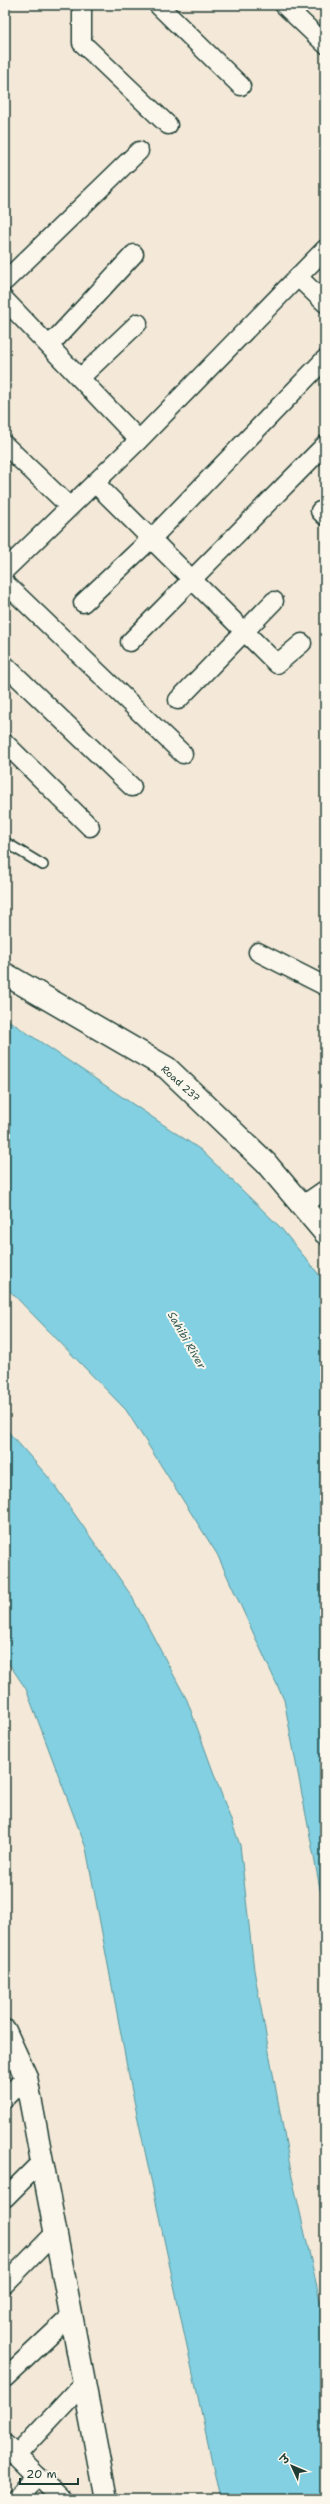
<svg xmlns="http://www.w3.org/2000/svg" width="330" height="2504" font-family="'Shantell Sans','Playpen Sans Deva',sans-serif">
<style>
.water{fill:#82d0e1;stroke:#5a959c}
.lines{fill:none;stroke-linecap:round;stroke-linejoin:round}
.lane-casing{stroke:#1f3d34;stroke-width:12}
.street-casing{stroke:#1f3d34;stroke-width:21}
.secondary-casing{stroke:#1f3d34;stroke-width:25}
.lane{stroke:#fbf7ec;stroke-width:9}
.street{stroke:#fbf7ec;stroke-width:18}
.secondary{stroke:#fbf7ec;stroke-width:22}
.labels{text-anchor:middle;stroke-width:4;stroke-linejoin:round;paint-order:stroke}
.street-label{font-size:10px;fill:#1f3d34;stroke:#fbf7ec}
.water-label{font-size:11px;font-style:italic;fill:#335a57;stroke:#fbf7ec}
</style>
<rect width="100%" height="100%" fill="#f4e9d8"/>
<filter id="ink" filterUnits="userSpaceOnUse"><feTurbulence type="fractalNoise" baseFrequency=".025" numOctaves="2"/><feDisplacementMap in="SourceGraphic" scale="8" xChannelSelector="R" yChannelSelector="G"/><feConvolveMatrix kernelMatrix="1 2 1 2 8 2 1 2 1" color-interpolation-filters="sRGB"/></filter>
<g filter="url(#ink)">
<path class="water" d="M5 1018 201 1150 280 1227 325 1282V1915L284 1700 217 1554 126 1410 5 1286Z
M5 1428 50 1479 131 1595 187 1700 240 1845 254 1970 292 2177 325 2322V2499H220L130 2082 86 1848 26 1689 5 1658Z"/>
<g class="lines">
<g class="lane-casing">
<path id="lane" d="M5 842 43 865"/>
</g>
<g class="street-casing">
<path id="street" d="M82 5V43L168 125
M158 5 241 86
M284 5 325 44
M298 277 325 303
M5 281 139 151
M5 300 139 440
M49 346 134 254
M80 378 138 323
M5 445 70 507
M95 483 277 664 302 643
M320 511 325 516
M5 570 139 440 325 249
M5 583 183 754
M83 603 151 539 325 359
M130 642 325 445
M5 665 132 787
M178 700 274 601
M5 743 90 827
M258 952 325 986
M303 1205 325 1190
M5 2098 26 2077
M5 2198 42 2161
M5 2284 56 2232
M5 2378 72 2315
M5 2444 61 2499
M16 2456 84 2383
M15 2499 38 2476"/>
</g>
<g class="secondary-casing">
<path id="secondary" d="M5 974 167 1068 266 1163 325 1233
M5 2031 26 2077 106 2499"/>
</g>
<use href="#lane" class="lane"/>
<use href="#street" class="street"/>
<use href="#secondary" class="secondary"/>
</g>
</g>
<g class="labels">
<g class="street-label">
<text transform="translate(181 1083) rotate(42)" y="4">Road 237</text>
</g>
<g class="water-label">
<text transform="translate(187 1340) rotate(60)" y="4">Sahibi River</text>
</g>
</g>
<rect width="330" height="2504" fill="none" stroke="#fbf7ec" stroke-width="20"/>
<rect x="10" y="10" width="310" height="2484" fill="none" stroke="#1f3d34" stroke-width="1.5" filter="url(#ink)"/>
<g transform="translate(292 2466) rotate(314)" stroke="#fbf7ec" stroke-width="3" paint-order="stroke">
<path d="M0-3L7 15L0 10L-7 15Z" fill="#1f3d34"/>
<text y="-6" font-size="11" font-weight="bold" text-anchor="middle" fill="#1f3d34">उ</text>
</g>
<path d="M20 2478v6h58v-6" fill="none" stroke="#1f3d34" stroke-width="2"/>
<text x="26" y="2478" font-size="12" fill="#1f3d34" stroke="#fbf7ec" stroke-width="3" paint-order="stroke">20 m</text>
</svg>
